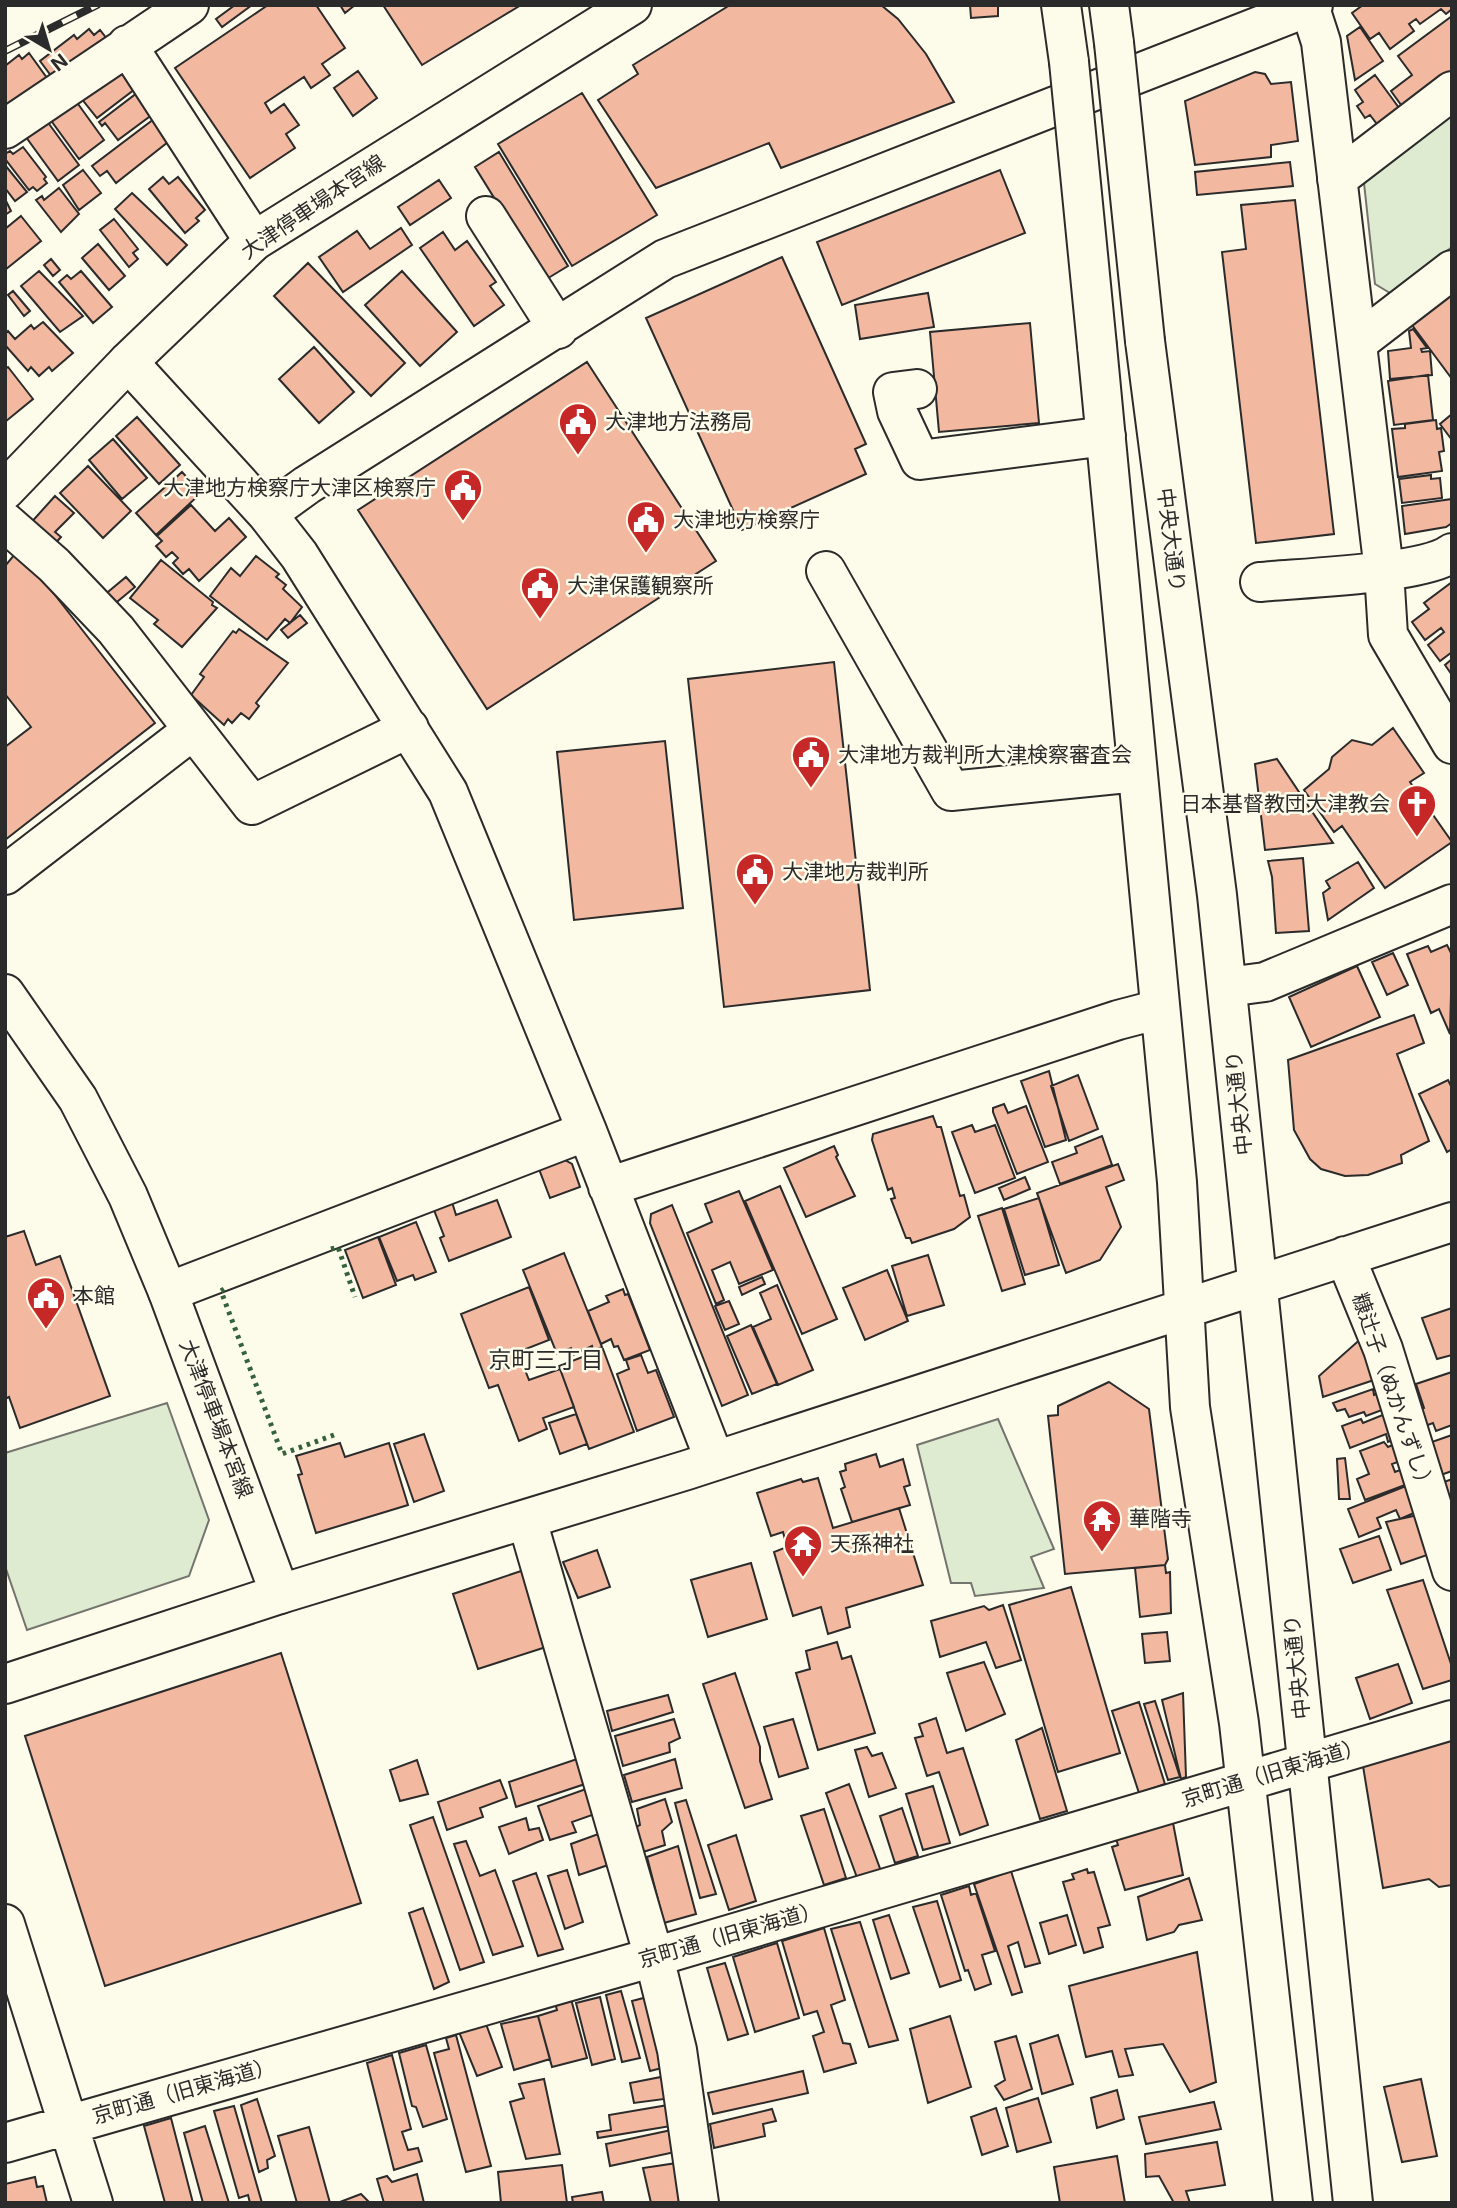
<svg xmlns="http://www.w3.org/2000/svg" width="1457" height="2208" font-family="Inter,'Noto Sans JP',sans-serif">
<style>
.green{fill:#deebd1;stroke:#74746e;stroke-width:2}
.building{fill:#f2b8a0;stroke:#2b2b2b;stroke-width:2}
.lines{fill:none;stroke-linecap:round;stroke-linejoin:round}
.minor-casing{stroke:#2b2b2b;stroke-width:42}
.major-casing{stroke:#2b2b2b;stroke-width:42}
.minor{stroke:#fdfbea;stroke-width:38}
.major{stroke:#fdfbea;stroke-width:38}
.rail-casing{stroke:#2b2b2b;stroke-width:8}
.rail{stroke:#fdfbea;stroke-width:5;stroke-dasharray:16;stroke-linecap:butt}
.minor-bridge-casing{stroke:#2b2b2b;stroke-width:42;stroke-linecap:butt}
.minor-bridge{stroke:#fdfbea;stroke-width:38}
.hedge{stroke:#34623c;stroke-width:5;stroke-dasharray:3.5 5;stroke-linecap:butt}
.labels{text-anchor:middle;stroke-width:5;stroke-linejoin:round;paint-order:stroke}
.street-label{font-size:21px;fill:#2b2b2b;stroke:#fdfbea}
.poi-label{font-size:21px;fill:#2b2b2b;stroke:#fdfbea;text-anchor:start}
.neighbourhood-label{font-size:23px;fill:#2b2b2b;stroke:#fdfbea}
</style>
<rect width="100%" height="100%" fill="#fdfbea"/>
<path class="green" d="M1452 105V247L1390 293 1375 284 1364 183 1375 163Z
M167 1403 209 1520 189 1576 27 1630 5 1566V1453Z
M998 1419 1054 1549 1031 1557 1044 1588 975 1596 971 1583H951L917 1445Z"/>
<path class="building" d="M235 5H252L222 27 216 19Z
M268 5H316L345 48 322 64 330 75 311 88 304 77 265 103 271 113 284 104 299 125 286 134 295 148 250 178 175 68Z
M340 5H355L345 13Z
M383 5H521L422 65Z
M730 5H881L898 19 926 54 954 102 781 168 769 143 656 188 598 100 638 74 633 65Z
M970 5H998V16L971 18Z
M1363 5H1452V9L1446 14 1441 9 1420 24 1416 19 1409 24 1414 31 1390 49 1379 33 1370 39 1352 13Z
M1452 16V73L1404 109 1391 91 1412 75 1398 56Z
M1360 27 1383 61 1355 80 1347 36Z
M89 29 94 35 100 30 111 44 58 85 40 61 74 35 77 39Z
M29 53 52 85 5 109V66L19 55 22 59Z
M115 64 135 89 97 118 77 93Z
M358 71 377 98 353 116 334 88Z
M1255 72 1265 74 1271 84 1291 82 1298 141 1271 145V157L1195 165 1185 101Z
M1375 75 1402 112 1380 128 1370 115 1365 118 1357 106 1363 102 1355 90Z
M137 93 153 114 118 140 105 123 102 126 99 122Z
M582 93 657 215 572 266 498 144Z
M73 97 104 140 79 159 47 115Z
M44 117 79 165 58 181 23 133Z
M154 119 168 142 116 183 107 171 100 176 92 166Z
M23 147 46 177 44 179 47 183 37 191 33 187 29 190 6 160 5 154 10 151 13 154Z
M499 152 568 266 545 280 475 167Z
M1290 162 1293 186 1197 195 1195 172Z
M5 165 27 192 15 201 5 188Z
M83 170 101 193 79 210 63 185Z
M1000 170 1025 233 842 305 817 242Z
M163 177 169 184 178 177 205 210 196 218 199 221 185 233 149 189Z
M439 180 451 198 410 225 398 207Z
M59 188 79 214 61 232 36 200 42 196 44 200Z
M132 193 187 245 167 265 115 209Z
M5 199 11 211 5 215Z
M1295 200 1334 534 1256 543 1222 252 1246 249 1241 205Z
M21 216 41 241 5 270V229Z
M114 219 138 249 133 253 138 259 129 267 100 230Z
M401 228 412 245 343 292 319 257 357 231 370 249Z
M443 232 455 250 467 241 496 282 490 286 504 305 474 326 420 248Z
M98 244 125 276 109 290 82 258Z
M782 257 866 444 855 449 866 474 742 530 646 318Z
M51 259 60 270 53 276 44 265Z
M308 263 405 363 371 396 274 296Z
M39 271 83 316 60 332 21 286Z
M81 271 112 307 93 323 59 282 67 275 71 279Z
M402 271 457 332 420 366 365 305Z
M13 291 30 311 24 316 8 295Z
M928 293 934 327 860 339 855 305Z
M1452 294V379L1412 325Z
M43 322 73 353 52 371 49 367 39 376 31 367 28 371 5 345V334L8 331 15 339 31 325 34 329Z
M1030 323 1039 423 939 432 930 332Z
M1413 329 1427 348 1421 349 1422 352 1430 351 1432 375 1390 379 1388 351 1411 348 1409 331Z
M314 347 354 392 319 423 279 379Z
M587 362 716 561 487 709 358 510Z
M8 367 33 399 5 422V369Z
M1428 375 1433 420 1394 425 1388 381Z
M1452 414V440L1440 424Z
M137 417 180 465 159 484 116 436Z
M1436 420 1437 429 1441 428 1444 451 1439 452 1442 471 1398 477 1392 429 1405 428V424Z
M113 439 147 478 122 499 89 460Z
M88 466 131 511 103 538 60 493Z
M182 472 201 493 156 535 136 513Z
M1431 475V479L1440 478 1442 498 1402 503 1399 479Z
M55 496 74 513 55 532 61 537 51 548 28 526Z
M1452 499V523L1446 527 1405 534 1402 506Z
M191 505 215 531 229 518 246 537 199 581 189 569 183 574 173 563 178 558 172 552 166 557 156 546 162 541 157 536Z
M19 549 155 723 5 840V747L31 727 5 694V566Z
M256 556 279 574 276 577 286 585 283 589 302 607 290 623 285 619 267 640 210 596 231 568 240 576Z
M161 560 213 602 212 605 217 608 182 647 154 624 158 620 130 598Z
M126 577 135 587 112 606 103 596Z
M1452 582V652L1440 661 1428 645 1444 632 1441 628 1425 640 1412 622 1429 609 1424 603Z
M300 615 307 623 288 638 281 630Z
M239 629 288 663 256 703 259 706 249 719 241 713 232 723 228 719 224 725 191 695 204 677 200 674 233 631 236 633Z
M1452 659V675L1445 665Z
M834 662 870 990 724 1007 688 679Z
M1393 728 1424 773 1410 782 1452 842 1385 888 1342 826 1334 832 1304 790 1329 769 1332 757 1352 740 1372 745Z
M665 741 683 908 574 920 557 752Z
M1277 759 1333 843 1265 850 1255 764Z
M1303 858 1309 931 1276 933 1272 877 1268 861Z
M1358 862 1374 888 1328 920 1323 893 1330 888 1326 881Z
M1447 945 1452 955 1450 1034 1439 1009 1431 1013 1407 954 1428 946 1431 952Z
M1393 953 1408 985 1387 995 1372 962Z
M1357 966 1380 1017 1311 1047 1289 997Z
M1414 1015 1424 1043 1397 1054 1429 1141 1401 1155 1402 1163 1368 1175 1345 1176 1321 1169 1310 1159 1294 1130 1288 1060Z
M1049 1071 1066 1140 1045 1147 1021 1081Z
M1078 1075 1098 1129 1069 1141 1051 1086Z
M1448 1080 1452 1088V1149L1447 1152 1419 1094Z
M1004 1104 1008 1113 1026 1106 1048 1162 1017 1174 993 1112V1108Z
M933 1116 937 1127H941L960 1196 964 1195 970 1217 954 1229 912 1243 910 1238H906L891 1199 895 1198 892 1188 888 1190 872 1140 873 1134Z
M972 1125 975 1132 995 1125 1015 1178 975 1193 952 1132Z
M1102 1136 1112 1165 1060 1184 1052 1162 1077 1153 1075 1147Z
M834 1146 838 1155 836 1157 855 1196 806 1217 784 1168Z
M563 1159 572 1164 580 1187 550 1198 539 1169Z
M1118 1164 1124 1180 1106 1187 1121 1227 1100 1260 1066 1273 1037 1193Z
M1025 1177 1030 1189 1004 1200 999 1188Z
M780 1186 837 1319 802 1334 745 1201Z
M739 1191 773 1270 739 1284 730 1262 712 1270 724 1300 716 1304 687 1233 712 1222 705 1204Z
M1039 1198 1059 1265 1025 1275 1004 1209Z
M497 1200 511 1237 449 1261 440 1238 444 1236 434 1210 452 1202 456 1215Z
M672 1205 748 1395 722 1406 650 1223 651 1214Z
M1002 1208 1025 1284 1002 1291 978 1216Z
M416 1222 436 1272 415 1280 413 1275 397 1281 379 1237Z
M24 1231 36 1265 60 1256 110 1396 20 1428 9 1397 5 1399V1237Z
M378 1237 396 1285 363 1298 345 1250Z
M564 1253 602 1347 593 1351 592 1346 573 1355 571 1348 557 1354 523 1270Z
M928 1255 944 1305 907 1316 892 1266Z
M887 1270 908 1321 865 1340 843 1288Z
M762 1277 765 1284 742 1295 739 1287Z
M777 1285 813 1370 778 1385 753 1327 771 1319 760 1293Z
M529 1287 549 1340 518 1352 529 1380 560 1369 574 1407 543 1418 547 1429 519 1441 498 1385 489 1388 461 1314Z
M623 1289 625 1295 628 1294 650 1350 624 1360 618 1346 614 1347 611 1339 601 1344 588 1311 609 1302 606 1296Z
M729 1301 739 1324 725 1330 715 1306Z
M1452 1308V1355L1437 1359 1422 1318Z
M751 1325 777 1384 752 1394 727 1336Z
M1365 1335 1377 1379 1323 1397 1319 1376Z
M603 1349 634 1432 589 1449 559 1366Z
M641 1355 648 1373 656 1370 674 1417 637 1431 617 1374 629 1369 626 1360Z
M1452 1372V1425L1436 1431 1433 1423 1425 1426 1419 1410 1424 1408 1416 1384Z
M1109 1382 1149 1409 1168 1559 1165 1565 1065 1574 1048 1416 1058 1415V1406Z
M1373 1389 1374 1395 1384 1392 1390 1407 1366 1416 1364 1412 1349 1417 1345 1409 1337 1411 1333 1403Z
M1390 1412 1400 1437 1388 1442 1386 1434 1350 1448 1342 1426 1361 1419 1363 1423Z
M576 1414 587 1444 560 1454 549 1423Z
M424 1434 444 1491 414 1502 394 1444Z
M1452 1435V1471L1438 1476 1426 1444Z
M1384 1442 1388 1447 1397 1443 1403 1460 1392 1464 1395 1472 1408 1467 1413 1482 1365 1500 1357 1479 1369 1474 1360 1451Z
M340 1443 345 1457 389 1443 408 1505 316 1533 298 1475 302 1474 296 1456Z
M876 1454 880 1467 903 1459 910 1485 904 1487 910 1505 852 1522 841 1489 845 1487 840 1472 846 1470 845 1464Z
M1345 1458 1350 1499H1339L1337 1459Z
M818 1478 833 1528 899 1508 923 1585 846 1608 850 1627 828 1634 821 1607 793 1616 774 1552 787 1547 783 1532 771 1536 757 1493 801 1479 803 1482Z
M1452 1479V1522L1439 1484Z
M1411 1484 1421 1510 1400 1519 1396 1510 1377 1518 1381 1528 1359 1537 1348 1509Z
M1418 1515 1433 1553 1401 1564 1386 1522Z
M1379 1536 1391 1570 1353 1583 1340 1549Z
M597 1550 610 1587 578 1598 563 1562Z
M751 1563 767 1619 708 1637 691 1580Z
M1165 1565 1166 1573 1170 1572 1171 1613 1140 1617 1135 1568Z
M524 1570 549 1646 478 1669 453 1594Z
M1423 1580 1452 1667V1680L1423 1689 1387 1590Z
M1071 1587 1120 1753 1058 1772 1009 1605Z
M1003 1605 1021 1660 996 1668 986 1642 940 1657 931 1621 984 1606 989 1610Z
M1167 1632 1170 1661 1145 1663 1142 1634Z
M837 1642 842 1659 851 1656 875 1733 818 1750 796 1673 810 1669 806 1651Z
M281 1653 361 1903 105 1986 25 1736Z
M984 1662 1005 1714 966 1731 947 1673Z
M1398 1664 1412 1703 1370 1719 1356 1678Z
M735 1673 760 1747V1761L772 1799 745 1808 703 1684Z
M1183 1693 1186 1777 1181 1779 1162 1700Z
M668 1695 673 1712 612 1731 607 1711Z
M1155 1701 1180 1777 1168 1780 1144 1704Z
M1139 1702 1165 1784 1139 1793 1112 1711Z
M936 1718 947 1753 963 1748 988 1825 960 1835 939 1772 927 1776 915 1738 923 1736 919 1724Z
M674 1719 680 1738 669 1743 670 1752 623 1766 615 1736Z
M793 1719 808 1768 779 1777 764 1727Z
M1042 1728 1067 1811 1040 1819 1016 1740Z
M1452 1740V1885L1439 1887 1429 1879 1383 1888 1363 1766Z
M867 1747 872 1756 882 1753 896 1788 869 1797 855 1750Z
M580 1758 588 1783 516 1807 509 1782Z
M675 1759 682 1788 632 1802 624 1775Z
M417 1760 428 1794 400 1801 390 1770Z
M500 1780 507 1798 480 1808 483 1817 447 1830 438 1802Z
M849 1784 882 1874 859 1883 826 1793Z
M933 1786 950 1843 923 1850 906 1794Z
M586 1789 595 1814 572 1822 576 1832 550 1840 538 1806Z
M665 1799 672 1822 662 1831 665 1845 640 1853 634 1828 640 1825 637 1809Z
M686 1800 716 1894 700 1898 675 1803Z
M902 1808 918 1856 895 1863 880 1816Z
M824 1809 846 1878 824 1885 801 1816Z
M433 1817 484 1962 460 1970 410 1825Z
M526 1818 529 1830 539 1828 543 1840 509 1854 499 1827Z
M1173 1823 1183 1875 1125 1890 1112 1847 1118 1845 1116 1839Z
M601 1833 611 1864 579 1875 571 1844Z
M736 1835 756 1901 729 1910 708 1845Z
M466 1841 480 1876 495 1870 523 1946 493 1955 454 1844Z
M678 1846 696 1914 664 1923 647 1857Z
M1087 1869 1088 1873 1094 1872 1110 1925 1098 1928 1103 1947 1084 1953 1063 1882 1074 1879 1072 1874Z
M567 1870 583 1922 565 1929 548 1876Z
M1011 1871 1040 1963 1025 1967 1018 1942 1008 1946 1022 1992 1012 1995 974 1884Z
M536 1873 563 1949 538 1956 513 1881Z
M1189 1878 1202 1920 1179 1925 1174 1932 1147 1940 1138 1897Z
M969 1886 971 1895 976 1893 995 1951 982 1955 991 1984 975 1990 968 1970 965 1971 941 1895Z
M937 1901 961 1980 940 1987 913 1907Z
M423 1908 449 1982 434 1989 409 1913Z
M889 1915 909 1973 891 1979 873 1920Z
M1067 1915 1076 1945 1049 1954 1040 1923Z
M860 1922 898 2040 869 2047 831 1929Z
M824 1928 845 2000 831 2005 843 2043 850 2044 856 2063 824 2072 813 2036 824 2032 817 2011 804 2015 782 1941Z
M777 1943 799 2018 755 2032 733 1957Z
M1197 1952 1216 2082 1190 2092 1163 2044 1125 2049 1133 2075 1119 2077 1112 2051 1086 2057 1069 1986Z
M725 1963 748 2034 728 2040 707 1968Z
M621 1991 640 2058 622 2062 606 1995Z
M651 1996 666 2067 650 2071 632 2001Z
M600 1997 615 2059 592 2065 576 2003Z
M571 1999 587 2058 552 2067 538 2016 557 2010 555 2003Z
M538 2016 550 2059 514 2070 501 2024Z
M950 2016 971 2087 928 2103 910 2029Z
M486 2024 502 2067 477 2076 459 2032Z
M456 2035 491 2166 466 2172 434 2053 449 2049 446 2038Z
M1058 2035 1073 2084 1042 2094 1030 2044Z
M1016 2036 1032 2089 1004 2100 995 2086 1005 2080 995 2042Z
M426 2045 447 2119 423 2127 416 2107 412 2106 399 2053Z
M392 2055 411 2129 402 2132 408 2150 418 2148 422 2161 394 2170 367 2063Z
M803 2071 808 2093 713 2114 708 2093Z
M666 2076 672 2098 634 2103 630 2083Z
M544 2079 560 2154 526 2159 510 2102 524 2098 519 2084Z
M1421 2079 1437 2156 1402 2162 1384 2087Z
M1117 2090 1124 2119 1097 2128 1091 2098Z
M1038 2098 1051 2142 1017 2152 1006 2108Z
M257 2099 275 2156 267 2160 268 2168 259 2172 241 2105Z
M1214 2102 1221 2129 1146 2144 1139 2117Z
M674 2104 677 2125 598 2138 597 2132 611 2130 609 2115Z
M234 2106 262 2203H250L248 2195 239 2198 214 2111Z
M996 2108 1008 2146 982 2155 971 2117Z
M772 2109 776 2121 763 2124 765 2136 714 2148 710 2124Z
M171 2118 193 2203H165L144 2126Z
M205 2126 229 2203H203L184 2133Z
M309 2127 330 2203H297L278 2136Z
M676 2129 675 2152 610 2166 606 2144Z
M1217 2142 1225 2185 1186 2191 1190 2203H1174L1159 2176 1146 2177 1145 2154Z
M1117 2156 1125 2203H1060L1054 2167Z
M677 2163 683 2203H651L643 2168Z
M562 2165 567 2203H501L498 2172Z
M417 2174 424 2203H384L377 2179 387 2176 392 2182Z
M35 2177 37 2187 43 2186 47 2203H5V2184Z
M602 2192 604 2203H573L572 2197Z
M361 2194 370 2203H340V2202Z"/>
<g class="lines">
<g class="minor-casing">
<path id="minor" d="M1061 5 1069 62
M1109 5 1114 43
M1310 8 1321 42 1384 571 1388 635 1452 744
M127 45 254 241
M5 129 189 5
M1337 179 1452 91
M486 216 558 329
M1145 341 1217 895 1353 2203
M1357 343 1452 270
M1097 346 1177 1182 1190 1407 1239 1723 1293 2203
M128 362 267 514 299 555 448 792 587 1131 715 1461
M917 389 893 392 897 411 920 460 1106 436
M267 514 307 485 665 259 1313 5
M5 522 54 565 116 630 252 805 409 728
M826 571 951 791 1137 772
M1260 582C1301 578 1424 574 1452 553
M5 875 193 730
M1227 987 1265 982 1452 904
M608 1187 1118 1020 1160 1009
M1345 1256 1383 1349 1452 1571
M168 1292 587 1131
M527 1520 654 1957 677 2050 699 2203
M280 1594 687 1470 1452 1222
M5 1924 93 2203
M5 2143 654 1957 1452 1720"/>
</g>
<g class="major-casing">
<path id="major" d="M5 490 128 362 254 241 632 5
M5 994 78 1099 128 1196 168 1292 280 1594 5 1684"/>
</g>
<use href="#minor" class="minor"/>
<use href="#major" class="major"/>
<g class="rail-casing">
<path id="rail" d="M5 51 97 5"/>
</g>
<use href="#rail" class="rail"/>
<g class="minor-bridge-casing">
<path id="minor-bridge" d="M1114 43 1145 341
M1069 62 1097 346"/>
</g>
<use href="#minor-bridge" class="minor-bridge"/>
<path class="hedge" d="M331 1249 338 1247 355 1297
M224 1289 221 1291 282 1454 334 1435"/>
</g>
<defs>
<g id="civic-pin" transform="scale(2.0125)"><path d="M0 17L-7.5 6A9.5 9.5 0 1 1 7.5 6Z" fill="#c62828" stroke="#fdfbea"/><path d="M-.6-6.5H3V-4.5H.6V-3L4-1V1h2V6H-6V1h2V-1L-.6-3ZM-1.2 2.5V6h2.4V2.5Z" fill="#fff"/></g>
<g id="church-pin" transform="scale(2.0125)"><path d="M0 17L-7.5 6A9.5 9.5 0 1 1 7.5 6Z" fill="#c62828" stroke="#fdfbea"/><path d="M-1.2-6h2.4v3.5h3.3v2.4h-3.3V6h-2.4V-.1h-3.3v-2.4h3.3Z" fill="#fff"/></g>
<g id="temple-pin" transform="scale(2.0125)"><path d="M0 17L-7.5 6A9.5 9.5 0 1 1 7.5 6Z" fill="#c62828" stroke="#fdfbea"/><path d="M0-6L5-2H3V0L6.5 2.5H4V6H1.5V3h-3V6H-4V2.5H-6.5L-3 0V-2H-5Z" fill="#fff"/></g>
</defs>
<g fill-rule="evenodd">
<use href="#civic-pin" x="578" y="422"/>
<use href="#civic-pin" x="463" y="488"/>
<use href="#civic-pin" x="646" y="520"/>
<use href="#civic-pin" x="540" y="586"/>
<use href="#civic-pin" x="811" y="755"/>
<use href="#church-pin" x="1417" y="804"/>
<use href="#civic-pin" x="755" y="872"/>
<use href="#civic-pin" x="46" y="1296"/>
<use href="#temple-pin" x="1102" y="1519"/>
<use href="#temple-pin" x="803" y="1544"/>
</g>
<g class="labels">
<g class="street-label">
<text transform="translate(313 207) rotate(-34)" y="7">大津停車場本宮線</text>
<text transform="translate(1171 540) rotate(83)" y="7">中央大通り</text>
<text transform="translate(1239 1103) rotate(-96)" y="7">中央大通り</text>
<text transform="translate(1393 1393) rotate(71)" y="7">糠辻子（ぬかんずし）</text>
<text transform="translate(216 1419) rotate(69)" y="7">大津停車場本宮線</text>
<text transform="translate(1297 1667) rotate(-96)" y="7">中央大通り</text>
<text transform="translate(1273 1773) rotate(-17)" y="7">京町通（旧東海道）</text>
<text transform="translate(730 1935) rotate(-16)" y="7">京町通（旧東海道）</text>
<text transform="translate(184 2091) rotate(-16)" y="7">京町通（旧東海道）</text>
</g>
<g class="poi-label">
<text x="605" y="429">大津地方法務局</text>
<text x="436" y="495" text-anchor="end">大津地方検察庁大津区検察庁</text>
<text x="673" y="527">大津地方検察庁</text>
<text x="567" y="593">大津保護観察所</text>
<text x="838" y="762">大津地方裁判所大津検察審査会</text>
<text x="1390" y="811" text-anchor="end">日本基督教団大津教会</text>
<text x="782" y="879">大津地方裁判所</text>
<text x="73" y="1303">本館</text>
<text x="1129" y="1526">華階寺</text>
<text x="830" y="1551">天孫神社</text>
</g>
<g class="neighbourhood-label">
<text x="546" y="1368">京町三丁目</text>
</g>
</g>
<rect width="1457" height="2208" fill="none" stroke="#2b2b2b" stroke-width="14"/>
<g transform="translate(49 49) rotate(142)" stroke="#fdfbea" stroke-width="5" paint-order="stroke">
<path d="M0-5L12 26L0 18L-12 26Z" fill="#2b2b2b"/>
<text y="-10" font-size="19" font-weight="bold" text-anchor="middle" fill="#2b2b2b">N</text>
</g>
</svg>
